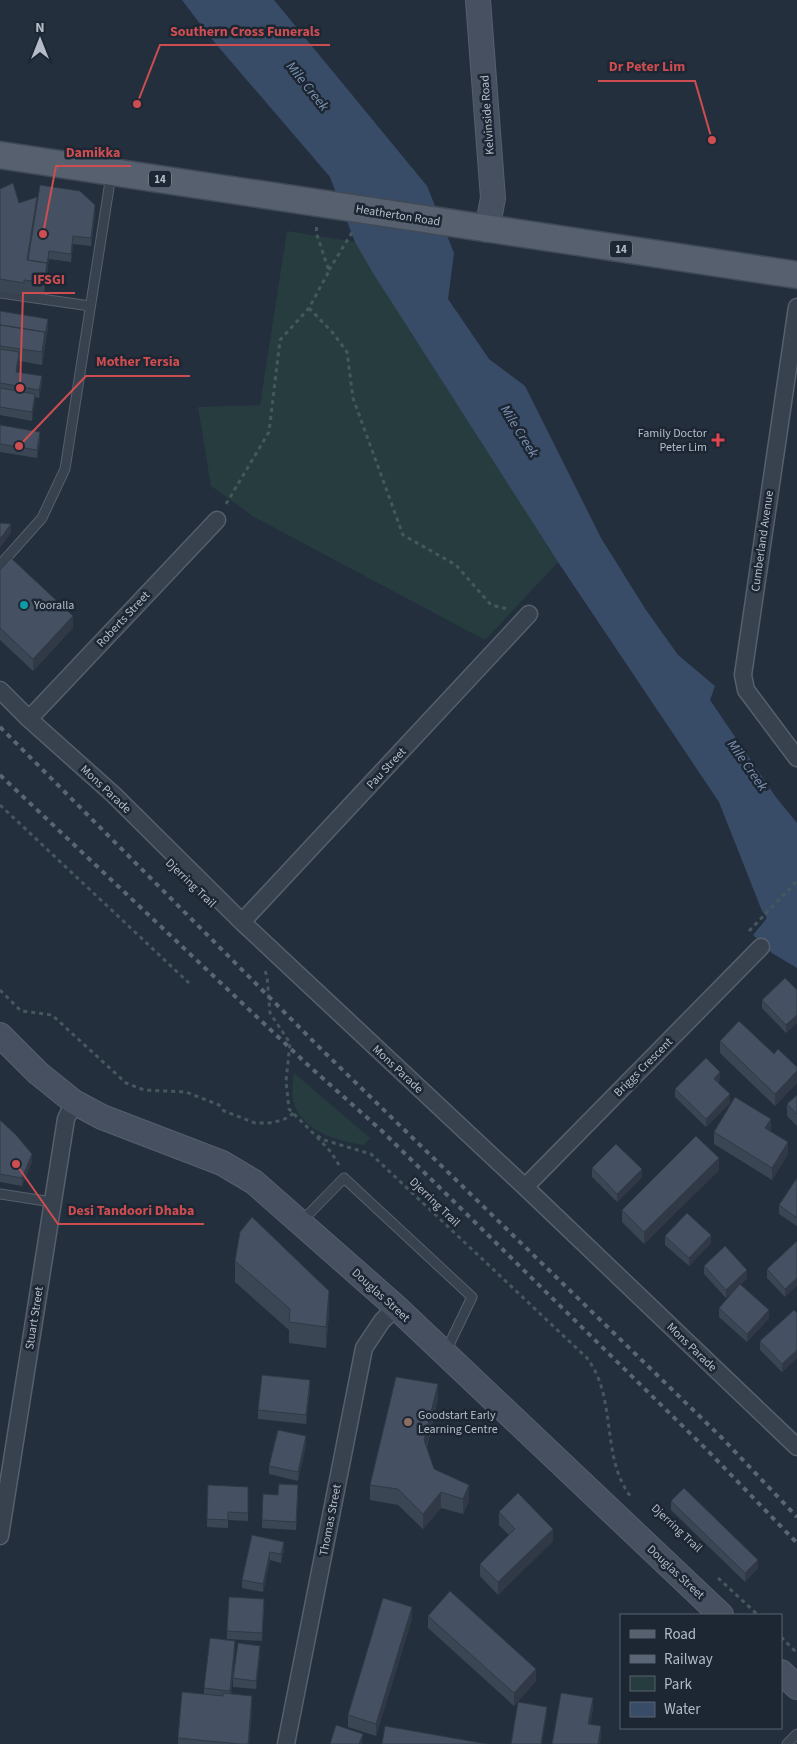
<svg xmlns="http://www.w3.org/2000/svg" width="797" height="1744" font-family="'Source Sans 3',sans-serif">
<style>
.green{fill:#263c3f}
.water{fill:#394c67}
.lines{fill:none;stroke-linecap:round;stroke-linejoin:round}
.lane-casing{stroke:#565f6c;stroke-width:11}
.street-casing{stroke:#565f6c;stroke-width:19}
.secondary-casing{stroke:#565f6c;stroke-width:26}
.primary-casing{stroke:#414a57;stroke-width:29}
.path{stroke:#44595c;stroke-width:3;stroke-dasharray:4 4;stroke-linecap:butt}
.lane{stroke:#38414e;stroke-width:9}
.street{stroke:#38414e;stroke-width:16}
.secondary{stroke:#465061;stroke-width:24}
.primary{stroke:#56606e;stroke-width:26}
.rail{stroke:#5a6575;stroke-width:4;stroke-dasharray:5 5;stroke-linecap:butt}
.wall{fill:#3b4654}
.shaded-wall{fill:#303945}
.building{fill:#455162;stroke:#303945}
.health-dot{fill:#e0444e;stroke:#1d2633;stroke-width:2}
.culture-dot{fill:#0f9aa8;stroke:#1d2633;stroke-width:2}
.education-dot{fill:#8d6e63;stroke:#1d2633;stroke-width:2}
.labels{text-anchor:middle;stroke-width:5;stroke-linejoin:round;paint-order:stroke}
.shield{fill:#1d2633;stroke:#878f9c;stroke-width:1}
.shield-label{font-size:11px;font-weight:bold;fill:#b4bcc9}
.street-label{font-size:12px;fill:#b4bcc9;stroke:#1d2633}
.poi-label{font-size:12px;fill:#b4bcc9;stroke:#1d2633;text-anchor:start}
.water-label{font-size:14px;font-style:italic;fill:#7c92b1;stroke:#1d2633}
.leader{fill:none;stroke:#ce4d50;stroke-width:2}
.callout-dot{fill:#ce4d50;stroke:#1d2633;stroke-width:2}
.callout-label{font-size:14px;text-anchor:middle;font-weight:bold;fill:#ce4d50;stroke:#1d2633;stroke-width:5;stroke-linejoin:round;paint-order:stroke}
</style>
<rect width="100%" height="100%" fill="#242f3e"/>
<path class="green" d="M287 231 355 242 558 562 485 640 254 517 211 486 198 407 260 405Z
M294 1073 370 1138 364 1145C337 1141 304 1132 294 1104 291 1096 293 1082 294 1073Z"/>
<path class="water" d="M182 0H274L427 186 454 253 448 299 489 359 525 386 601 538 646 610 678 655 715 686 710 700 775 796 797 823V968L772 953 753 935 767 918 762 911 719 802 558 562 373 273 355 242 330 177 210 37Z"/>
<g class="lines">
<g class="lane-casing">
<path id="lane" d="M0 293 90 306
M0 565 42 518 65 469 111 175
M0 1194 52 1202
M301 1222 344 1178 472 1297 446 1351
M787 1744 797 1734"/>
</g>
<g class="street-casing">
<path id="street" d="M797 307 743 675 746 690 797 758
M0 690 29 719 114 795 242 922 525 1187 797 1447
M29 719 217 520
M242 922 529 614
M525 1187 761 947
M0 1536 66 1119 74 1102
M286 1744 364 1348 382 1321 396 1307"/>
</g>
<g class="secondary-casing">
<path id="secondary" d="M478 0 493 198 487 230
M0 1035 38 1073 74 1102 102 1117 222 1163 254 1182 396 1307 721 1615
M781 1672 797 1687"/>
</g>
<g class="primary-casing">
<path id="primary" d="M0 155 797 275"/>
</g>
<path class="path" d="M329 270 353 231
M309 308 333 333 347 352 353 398 403 535 456 565 491 605 508 609
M226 504 269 432 280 340 309 308 329 271 316 232 317 226
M0 805 189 983
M749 931 797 881
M265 971 267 976 270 1013 290 1043 286 1081 289 1109 313 1133 324 1140 371 1154 587 1358C618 1399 600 1457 631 1497
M0 990 21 1011 52 1015 126 1083 144 1090 186 1092 219 1105 224 1111 255 1123H269L283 1120 294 1113
M317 1137 331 1152 339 1165
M718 1578 758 1615
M781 1637 797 1653"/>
<use href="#lane" class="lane"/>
<use href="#street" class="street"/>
<use href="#secondary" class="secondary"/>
<use href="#primary" class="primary"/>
<path class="rail" d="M0 727 321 1049 721 1437 797 1517
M0 775 309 1066 382 1131 708 1451 797 1543"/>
</g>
<path class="wall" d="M0 189 19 203 95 214 91 246 73 244 71 262 49 259 44 295 24 292V295L0 291Z
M0 311 48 327 42 365 19 361 17 372 42 384 39 398 35 397 32 421 0 415Z
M0 425 40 440 37 458 0 452Z
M0 570 73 628 33 671 0 640Z
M797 990V1023L786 1033 762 1008V1000Z
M720 1041 774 1054 797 1067V1083L775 1106 720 1053Z
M720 1080 718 1083 730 1103 706 1127 675 1097V1089Z
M797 1095V1126L787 1116V1104Z
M0 1120 32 1162 22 1186 0 1182Z
M770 1131 788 1154 772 1180 714 1144V1132Z
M592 1168 642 1177 617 1202 592 1177Z
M719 1170 644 1244 622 1222V1210Z
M797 1178V1226L779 1214V1205Z
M665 1236 711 1243 689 1266 665 1245Z
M797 1241 785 1297 767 1278V1269Z
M235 1261 329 1312 326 1348 289 1343V1330L235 1282Z
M704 1266 747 1278 740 1285 769 1318 747 1342 719 1317V1308L737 1287 726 1298 704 1274Z
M797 1313V1358L782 1372 760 1350V1341Z
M310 1389 306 1424 258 1419V1410Z
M438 1399 427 1447 434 1469 469 1501 463 1514 441 1508 423 1529 398 1505 370 1500V1485Z
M306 1445 298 1481 269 1474V1466Z
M208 1485 248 1487V1521L228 1520V1528L207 1527Z
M298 1494 296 1530 262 1528V1520L278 1495Z
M671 1501 758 1568 745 1582 671 1510Z
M499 1512 553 1541 498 1595 480 1576V1564L509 1535 499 1525Z
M252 1535 284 1550 281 1563 270 1560 263 1592 242 1588V1580Z
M264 1608 262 1641 227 1639V1631Z
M428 1616 536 1681 514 1706 428 1628Z
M412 1619 376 1736 348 1727V1715Z
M235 1649 231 1694 252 1708 249 1744H178V1738L204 1694V1688Z
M260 1654 256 1689 233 1687V1678Z"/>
<path class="shaded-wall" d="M95 205V214L91 246V238Z
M73 236V244L71 262V254Z
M49 251V259L44 295V282Z
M48 319V327L45 344V336Z
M45 332V344L42 365V352Z
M19 352V361L16 380V372Z
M42 376V384L39 398V390Z
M35 394V402L32 421V412Z
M40 432V440L37 458V450Z
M11 524V533L0 548V539Z
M73 616V628L33 671V659Z
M797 1015V1023L786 1033V1025Z
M797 1071V1083L775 1106V1094Z
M720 1072V1080L714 1087V1079Z
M730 1094V1103L706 1127V1119Z
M771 1119V1131L765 1128Z
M788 1142V1154L772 1180V1168Z
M32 1154V1162L22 1186V1178Z
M719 1158V1170L644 1244V1232Z
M642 1169V1177L617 1202V1194Z
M711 1235V1243L689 1266V1258Z
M747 1270V1278L726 1298V1290Z
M797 1278V1286L785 1297V1289Z
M329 1291V1312L326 1348V1327Z
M769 1310V1318L747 1342V1334Z
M797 1350V1358L782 1372V1364Z
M310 1380V1389L306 1424V1415Z
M438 1384V1399L424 1456V1440Z
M306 1436V1445L298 1481V1472Z
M469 1485V1501L463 1514V1499Z
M441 1492V1508L423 1529V1514Z
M553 1529V1541L498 1595V1582Z
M284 1542V1550L281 1563V1554Z
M270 1552V1560L263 1592V1584Z
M758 1560V1568L745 1582V1573Z
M412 1607V1619L376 1736V1724Z
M235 1641V1649L230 1699V1691Z
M260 1646V1654L256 1689V1681Z
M536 1669V1681L514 1706V1693Z
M252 1696V1708L249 1744H248Z
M593 1698V1710L588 1736V1724Z
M547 1707V1715L542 1744H541Z
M601 1726V1738L600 1744H598Z
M363 1734 362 1744H359Z"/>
<path class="building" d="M13 183 19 203 37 197 27 260 47 263 44 282 24 280V283L0 279V189Z
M40 185 80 191 95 205 91 238 73 236 71 254 49 251 47 266V263L28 260Z
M0 311 48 319 45 336V332L0 325Z
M0 325 45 332 42 352 0 346Z
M0 349 19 352 16 372 42 376 39 390 0 383Z
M0 388 35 394 32 412 0 407Z
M0 425 40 432 37 450 0 444Z
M0 523 11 524 0 539Z
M11 558 73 616 33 659 0 628V570Z
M785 978 797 990V1015L786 1025 762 1000Z
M739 1021 774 1054 778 1049 797 1067V1071L775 1094 720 1041Z
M706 1058 720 1072 714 1079 730 1094 706 1119 675 1089Z
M797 1095V1114L787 1104Z
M735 1097 771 1119 765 1128 788 1142 772 1168 714 1132Z
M0 1120 16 1135 32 1154 22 1178 0 1174Z
M696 1136 719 1158 644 1232 622 1210Z
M616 1144 642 1169 617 1194 592 1168Z
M797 1178V1218L779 1205Z
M687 1213 711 1235 689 1258 665 1236Z
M252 1217 329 1291 326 1327 289 1322 290 1309 235 1261 240 1232Z
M797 1241V1278L785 1289 767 1269Z
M725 1246 747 1270 726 1290 704 1266Z
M740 1284 769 1310 747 1334 719 1308Z
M794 1310 797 1313V1350L782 1364 760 1341Z
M262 1375 310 1380 306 1415 258 1410Z
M396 1377 438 1384 424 1440 434 1469 469 1485 463 1499 441 1492 423 1514 398 1489 370 1485Z
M278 1430 306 1436 298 1472 269 1466Z
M279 1484 298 1485 296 1522 262 1520 263 1494 278 1495Z
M208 1485 248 1487V1513L228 1512V1520L207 1519Z
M684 1488 758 1560 745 1573 671 1501Z
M518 1493 553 1529 498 1582 480 1564 515 1529 499 1512Z
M252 1535 284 1542 281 1554 270 1552 263 1584 242 1580Z
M450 1591 536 1669 514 1693 428 1616Z
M229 1597 264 1599 262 1633 227 1631Z
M383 1598 412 1607 376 1724 348 1715Z
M210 1638 235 1641 230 1691 204 1688Z
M238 1643 260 1646 256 1681 233 1678Z
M182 1692 223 1696V1693L252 1696 248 1744H240L178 1738Z
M561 1693 593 1698 588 1724 601 1726 598 1744H552Z
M518 1702 547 1707 541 1744H511Z
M336 1725 363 1734 359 1744H330Z
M385 1726 487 1744H382Z"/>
<path class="health-dot" d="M715.5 432.5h5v5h5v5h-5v5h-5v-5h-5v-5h5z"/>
<circle class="culture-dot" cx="24" cy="605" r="5"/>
<circle class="education-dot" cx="408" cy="1422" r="5"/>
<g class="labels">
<g class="shield">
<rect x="149" y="170.5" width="22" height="17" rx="4"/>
<rect x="610" y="240.5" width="22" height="17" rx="4"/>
</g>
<g class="shield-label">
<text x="160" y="183">14</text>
<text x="621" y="253">14</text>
</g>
<g class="street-label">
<text transform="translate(487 115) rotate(-94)" y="4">Kelvinside Road</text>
<text transform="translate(398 215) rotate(9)" y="4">Heatherton Road</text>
<text transform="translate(762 541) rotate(-82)" y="4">Cumberland Avenue</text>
<text transform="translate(123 619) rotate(-47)" y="4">Roberts Street</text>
<text transform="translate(386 768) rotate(-47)" y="4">Pau Street</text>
<text transform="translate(106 789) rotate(43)" y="4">Mons Parade</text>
<text transform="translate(191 883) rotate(44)" y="4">Djerring Trail</text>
<text transform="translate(643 1067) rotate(-45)" y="4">Briggs Crescent</text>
<text transform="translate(398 1069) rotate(43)" y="4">Mons Parade</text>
<text transform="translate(435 1202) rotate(44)" y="4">Djerring Trail</text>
<text transform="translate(381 1295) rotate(42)" y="4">Douglas Street</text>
<text transform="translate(34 1318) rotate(-81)" y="4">Stuart Street</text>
<text transform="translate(692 1347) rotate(44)" y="4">Mons Parade</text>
<text transform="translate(330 1520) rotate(-79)" y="4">Thomas Street</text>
<text transform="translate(677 1528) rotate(43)" y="4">Djerring Trail</text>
<text transform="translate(676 1572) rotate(43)" y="4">Douglas Street</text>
</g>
<g class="poi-label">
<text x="707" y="437" text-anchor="end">Family Doctor<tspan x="707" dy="14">Peter Lim</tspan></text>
<text x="34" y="609">Yooralla</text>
<text x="418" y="1419">Goodstart Early<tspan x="418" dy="14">Learning Centre</tspan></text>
</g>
<g class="water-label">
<text transform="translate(308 86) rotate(51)" y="5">Mile Creek</text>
<text transform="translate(520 431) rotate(58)" y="5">Mile Creek</text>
<text transform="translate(748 765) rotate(55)" y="5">Mile Creek</text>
</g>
</g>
<path class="leader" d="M137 104L160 45H330M712 140L695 81H598M43 234L56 166H131M20 388L23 293H75M19 446L86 376H190M16 1164L58 1224H204"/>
<g class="callout-dot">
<circle cx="137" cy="104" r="5"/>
<circle cx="712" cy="140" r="5"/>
<circle cx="43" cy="234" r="5"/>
<circle cx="20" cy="388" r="5"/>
<circle cx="19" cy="446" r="5"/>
<circle cx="16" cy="1164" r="5"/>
</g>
<g class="callout-label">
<text x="245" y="36">Southern Cross Funerals</text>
<text x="647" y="71">Dr Peter Lim</text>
<text x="93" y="157">Damikka</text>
<text x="49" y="284">IFSGI</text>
<text x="138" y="366">Mother Tersia</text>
<text x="131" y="1215">Desi Tandoori Dhaba</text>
</g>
<rect x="620" y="1614" width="162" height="115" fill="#1d2633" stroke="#59626f"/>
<rect x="630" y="1630" width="25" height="8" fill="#56606e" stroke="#59626f"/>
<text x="664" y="1639" font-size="15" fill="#b4bcc9">Road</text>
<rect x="630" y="1655" width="25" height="8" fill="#5a6575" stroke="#59626f"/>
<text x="664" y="1664" font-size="15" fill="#b4bcc9">Railway</text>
<rect x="630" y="1676" width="25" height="15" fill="#263c3f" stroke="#59626f"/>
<text x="664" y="1689" font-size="15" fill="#b4bcc9">Park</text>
<rect x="630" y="1702" width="25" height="15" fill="#394c67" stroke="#59626f"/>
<text x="664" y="1714" font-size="15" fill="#b4bcc9">Water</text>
<g transform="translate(40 40)" stroke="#1d2633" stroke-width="4" paint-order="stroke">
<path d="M0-4L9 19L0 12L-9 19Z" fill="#b4bcc9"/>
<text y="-8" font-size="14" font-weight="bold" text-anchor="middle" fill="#b4bcc9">N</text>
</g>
</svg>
